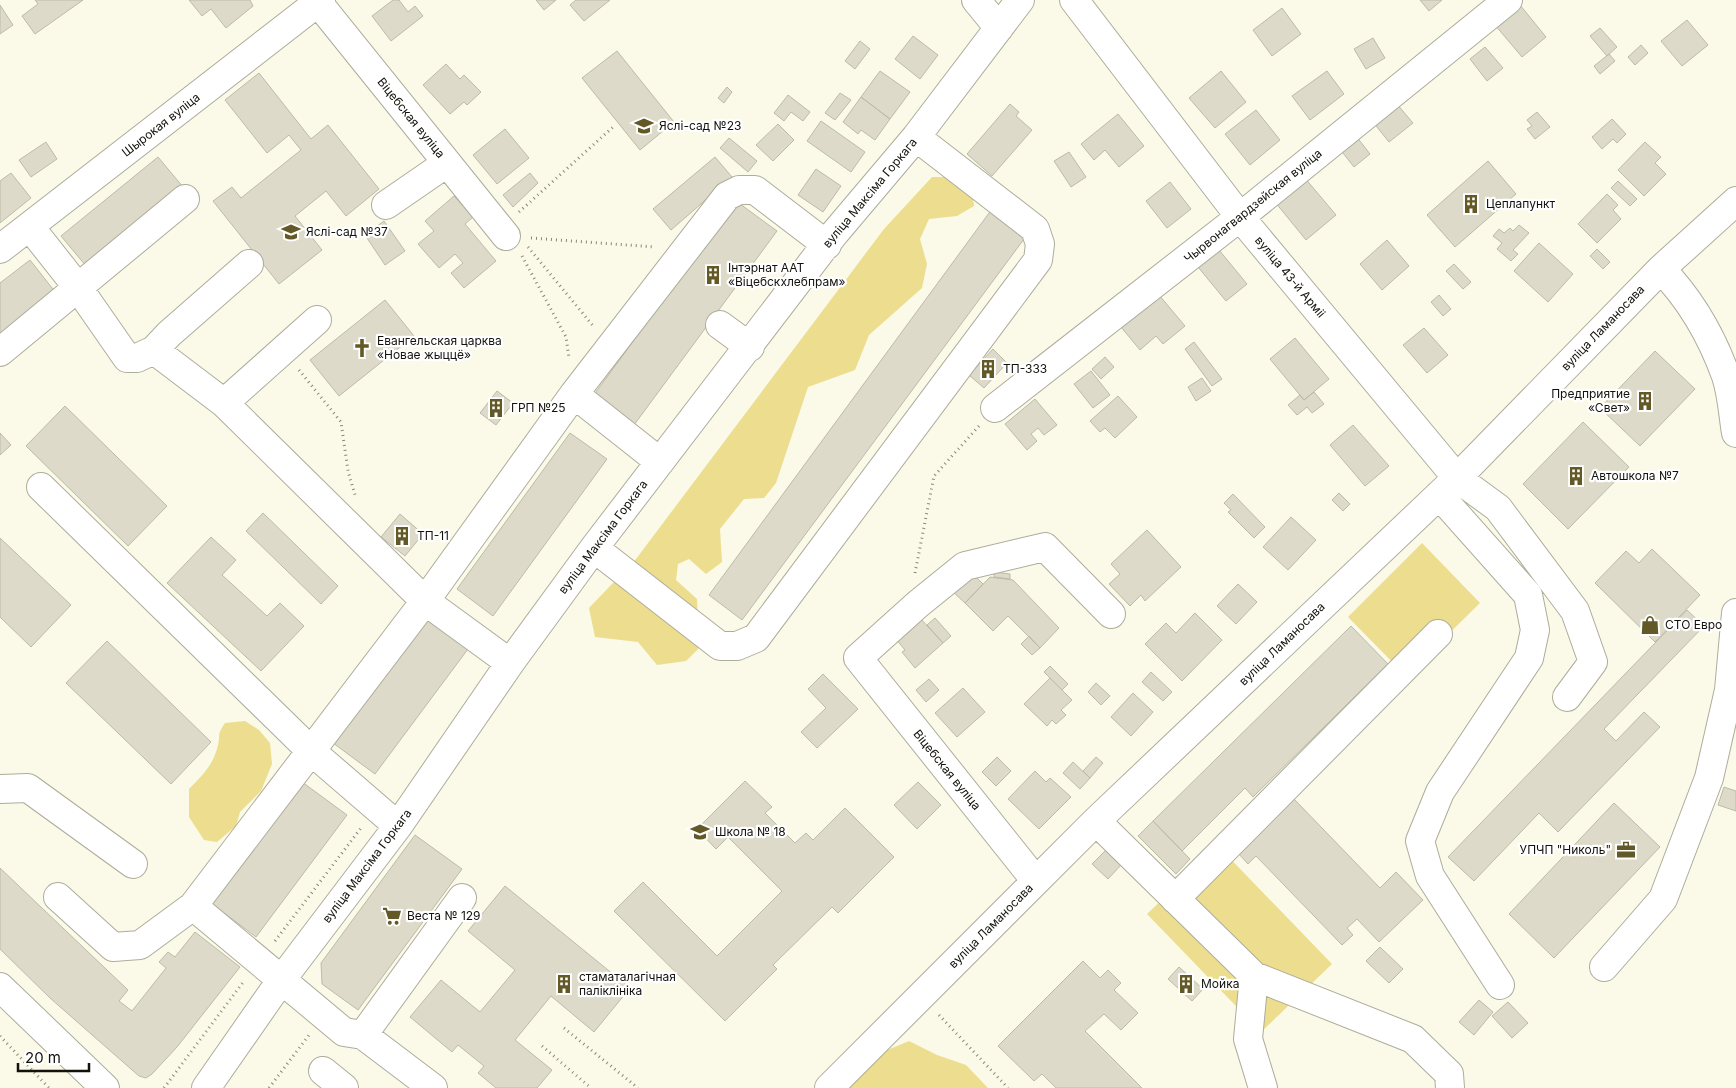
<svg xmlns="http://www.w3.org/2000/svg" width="1736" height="1088" font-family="Inter,sans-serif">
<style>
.green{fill:#ecde8e}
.building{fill:#dddac9;stroke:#bcbaa9}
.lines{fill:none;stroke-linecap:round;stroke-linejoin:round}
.minor-casing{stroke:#aeac9b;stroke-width:30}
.path{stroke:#89877b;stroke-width:3;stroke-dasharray:1 4;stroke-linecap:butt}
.minor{stroke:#fff;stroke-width:28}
.labels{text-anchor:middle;stroke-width:4.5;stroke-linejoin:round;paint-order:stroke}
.street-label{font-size:12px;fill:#12110c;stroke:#fff}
.poi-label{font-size:12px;fill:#12110c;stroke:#fff;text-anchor:start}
</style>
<rect width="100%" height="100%" fill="#fbf9e7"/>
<path class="green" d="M932 177H958L972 190 974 206 957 216 929 219 920 239 927 264 922 288 869 335 855 370 808 387 776 483 764 498 744 499 720 529 722 562 706 574 689 559 678 564 676 580 697 599 699 648 686 661 657 665 638 642 595 637 589 608 636 559 884 229Z
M1422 543 1480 603 1406 676 1348 617Z
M245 721 259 730 270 743 272 764 261 791 240 812 236 826 217 842 204 840 189 817V789C202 776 214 764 218 745 221 734 216 736 225 723Z
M1218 846 1332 964 1261 1032 1147 914Z
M909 1041 937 1055 966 1065 988 1088H842L885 1051Z"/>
<path class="building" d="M35 0H83L35 34 22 16 38 4Z
M189 0H250L253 6 226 28 211 9 202 16Z
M393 0H399L408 12 415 6 423 16 391 41 372 16Z
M536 0H556L544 10Z
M576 0H610L584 21 570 5Z
M1420 0H1442L1429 11Z
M0 5 13 25 0 34Z
M1520 5 1546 37 1522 57 1495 25Z
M1282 8 1301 34 1272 56 1253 30Z
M1687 20 1708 45 1682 66 1661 41Z
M1600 28 1617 47 1607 56 1590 36Z
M913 36 938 55 920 79 895 59Z
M1373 38 1385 58 1366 69 1354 49Z
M860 41 870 49 855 69 845 61Z
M1641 45 1648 53 1635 65 1628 57Z
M1485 47 1503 68 1487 81 1470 59Z
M617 51 674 122 640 150 582 78Z
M1609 54 1615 61 1600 74 1594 66Z
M446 64 460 79 464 75 481 92 467 105 464 102 450 114 423 85Z
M880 71 910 92 890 119 861 97Z
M1221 71 1246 102 1215 128 1189 98Z
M1327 71 1344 94 1310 120 1292 96Z
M259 73 311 139 328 125 379 189 346 216 326 191 295 216 322 250 279 284 213 201 232 187 241 198 301 150 289 135 267 153 225 100Z
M727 87 732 92 724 103 718 98Z
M840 93 851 100 835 120 825 113Z
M788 95 810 112 803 121 791 112 784 121 774 113Z
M861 97 890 119 875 140 861 130 858 134 843 122Z
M1396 103 1413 123 1389 142 1373 122Z
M1010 104 1019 112 1016 116 1032 130 992 176 967 154Z
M1256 110 1280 140 1250 165 1225 134Z
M1537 112 1550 127 1535 139 1527 129 1532 126 1527 120Z
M1118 114 1144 146 1119 167 1105 150 1094 160 1081 144Z
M1612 119 1626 134 1617 143 1613 139 1602 149 1592 137Z
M821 121 865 152 851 172 807 141Z
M778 124 794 140 773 161 756 145Z
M505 129 529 158 497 184 473 155Z
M1356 136 1370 154 1354 167 1339 148Z
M729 138 757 161 748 172 720 148Z
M46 142 57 159 31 177 19 160Z
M1645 142 1661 157 1655 163 1666 174 1644 196 1618 170Z
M1069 152 1086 177 1071 187 1054 161Z
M158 157 183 187 86 266 61 236Z
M715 157 732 177 671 230 653 209Z
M1488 161 1516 194 1455 247 1427 215Z
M816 169 841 186 823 212 798 195Z
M11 173 31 198 0 223V181Z
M530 173 538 183 513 207 503 195Z
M1304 177 1336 215 1306 240 1275 202Z
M1618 181 1637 199 1630 206 1611 188Z
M1170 182 1191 209 1167 228 1146 201Z
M1607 194 1618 205 1613 210 1621 219 1597 243 1578 224Z
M454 196 473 217 465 224 496 261 464 288 451 273 463 263 455 254 439 268 418 244 434 231 425 221Z
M736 201 777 231 634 425 593 396Z
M992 209 1027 235 742 620 709 595Z
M384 221 405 251 385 265 365 235Z
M1519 225 1529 233 1513 250 1518 254 1511 261 1497 249 1502 243 1493 236 1499 229 1504 233 1510 228 1513 231Z
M1387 240 1409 266 1382 290 1360 264Z
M1539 243 1573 274 1548 302 1514 271Z
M1597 249 1610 262 1603 269 1590 256Z
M1219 250 1247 284 1226 301 1198 267Z
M30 260 56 293 0 336V283Z
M1454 264 1471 282 1463 289 1446 271Z
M1159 295 1185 326 1163 344 1156 336 1140 350 1121 327Z
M1439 295 1451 309 1443 316 1431 302Z
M385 300 414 336 339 396 310 360Z
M1424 328 1448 355 1427 373 1403 345Z
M1295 338 1329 379 1304 400 1270 359Z
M1194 342 1222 379 1212 386 1185 349Z
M993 349 1007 363 984 388 969 375Z
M1655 351 1695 389 1640 446 1600 408Z
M1105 357 1114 367 1101 379 1092 369Z
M1091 371 1110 395 1093 408 1074 384Z
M1202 378 1211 391 1196 401 1188 387Z
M497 391 513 403 496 425 480 413Z
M1314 392 1324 404 1312 413 1307 407 1297 415 1288 405 1300 395 1304 400Z
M1118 396 1137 417 1115 438 1105 428 1100 432 1090 421Z
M1035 399 1057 425 1044 435 1038 428 1031 434 1037 441 1027 450 1005 424Z
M65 406 167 506 128 546 26 446Z
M1583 422 1629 467 1568 529 1523 484Z
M1353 425 1389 466 1365 486 1330 445Z
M0 433 11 445 0 455Z
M570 433 607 459 493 616 457 589Z
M1339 493 1350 504 1343 511 1332 500Z
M1233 494 1265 527 1254 538 1228 512 1231 510 1224 503Z
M263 513 338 586 321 604 246 531Z
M400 514 423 534 405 556 381 537Z
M1291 517 1316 540 1288 570 1263 547Z
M1147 530 1181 567 1145 601 1141 595 1130 606 1109 584 1120 574 1111 564Z
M211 537 236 560 222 575 267 616 280 603 304 626 261 671 167 583Z
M0 538 71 605 31 647 0 617Z
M1652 549 1700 595 1655 642 1595 583 1626 551 1639 563Z
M970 571 983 584 965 603 951 590Z
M994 572 1010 574V579L994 577Z
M990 577 1013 580 1059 628 1040 648 1008 616 993 631 965 603Z
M1238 584 1257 602 1236 624 1217 606Z
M1687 610 1704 626 1604 729 1616 741 1644 712 1660 727 1558 832 1539 813 1474 881 1448 857Z
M1195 613 1222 640 1182 681 1145 644 1166 623 1176 633Z
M919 617 943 643 915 668 902 652 905 650 895 638Z
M425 618 468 649 375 774 333 743Z
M935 618 951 636 943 643 927 625Z
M1351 626 1388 664 1253 797 1245 788 1182 851 1153 821Z
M1029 636 1040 648 1032 655 1021 644Z
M107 641 211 742 171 784 66 683Z
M1050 666 1068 684 1062 690 1044 672Z
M1151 672 1172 692 1163 701 1142 682Z
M823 674 858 709 817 748 801 732 826 708 808 689Z
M1050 678 1072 700 1061 710 1066 715 1056 724 1052 720 1047 726 1024 704Z
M929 679 939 690 926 702 916 690Z
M1096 683 1110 696 1101 705 1088 692Z
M963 688 985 712 957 737 935 713Z
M1133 693 1153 712 1131 736 1111 717Z
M997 757 1011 771 996 786 982 772Z
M1096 757 1103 763 1090 778 1083 771Z
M1073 762 1090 778 1080 789 1063 773Z
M1035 771 1046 782 1050 778 1071 797 1039 829 1008 799Z
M745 781 772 807 765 813 795 843 806 833 813 840 845 808 894 857 838 913 832 907 773 965 777 969 725 1021 614 911 643 882 717 956 782 891 728 837 716 849 697 829Z
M302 782 347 815 256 937 211 903Z
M918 782 941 805 917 829 894 805Z
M1724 787 1736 791V811L1718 805Z
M1294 799 1380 888 1396 872 1423 900 1379 942 1357 919 1347 928 1353 935 1342 945 1256 856 1248 864 1238 853Z
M1614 803 1660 847 1554 958 1509 914Z
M1153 821 1190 859 1176 874 1138 836Z
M415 835 462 869 358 1010 322 984 321 963Z
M1106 850 1121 865 1108 879 1092 864Z
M0 868 128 990 119 1001 132 1011 166 968 159 962 168 952 175 957 195 932 240 967 177 1047 152 1074 146 1078 139 1076 50 998 0 949Z
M505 886 630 988 594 1032 551 996 515 1040 552 1070 537 1088H496L478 1073 484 1066 458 1045 452 1052 410 1017 441 980 480 1012 515 970 468 931Z
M1380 947 1403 969 1389 983 1366 961Z
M1083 961 1100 978 1108 970 1121 983 1114 990 1138 1013 1121 1030 1104 1014 1085 1031 1142 1088H1056L1042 1074 1034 1081 998 1046Z
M1179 967 1203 989 1192 1001 1168 979Z
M1479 1000 1493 1012 1474 1035 1459 1022Z
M1508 1002 1528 1023 1512 1038 1492 1016Z"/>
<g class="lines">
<g class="minor-casing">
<path id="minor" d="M316 0 506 236
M976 0 999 28
M1074 0 1240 217 1457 478 1498 508 1575 611 1593 662 1567 697
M386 205 447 163
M30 227 79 289 127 358H137L154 350 169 334 249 264
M0 249 321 0
M1661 269C1690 299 1712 337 1726 376 1732 394 1733 415 1736 433
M720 325 750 347
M154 350 224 403 425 601 510 663
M0 352 185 199
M574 394 660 462
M224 403 317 320
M995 408 1240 217 1508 0
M41 487 311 751 398 826
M1439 495 1528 595 1535 630 1529 658 1440 792 1420 841 1430 876 1500 985
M594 548 720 646H737L756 638 1038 260 1040 244 1035 229 916 137
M0 789 28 788 133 864
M1096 821 1254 976 1413 1039 1449 1074 1450 1088
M1036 881 858 658 918 604 965 566 1045 547 1111 614
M58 897 113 947 140 945 193 906 344 1032 363 1035 462 898
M1175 899 1438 634
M193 906 425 601 574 394 727 196 739 190H755L827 245
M1604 967 1663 899 1709 778 1729 690 1736 613
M1254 976 1248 1039 1263 1088
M0 987 105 1088
M363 1035 433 1088
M323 1071 344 1088
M206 1088 282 979 398 826 510 663 594 548 834 234 916 137 1020 0
M829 1088 1096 821 1457 478 1661 269 1736 201"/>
</g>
<path class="path" d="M519 212 613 127
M531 238 655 247
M528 247 594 327
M522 256 566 337 569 358
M299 370 341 422 348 471 355 495
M915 573 934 476 979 426
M275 941 361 828
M939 1015 1008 1088
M564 1028 638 1088
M0 1036 49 1088
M542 1046 591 1088
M164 1088 244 981
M269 1088 309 1035"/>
<use href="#minor" class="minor"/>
</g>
<defs>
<g id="school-bare" transform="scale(1.5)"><path d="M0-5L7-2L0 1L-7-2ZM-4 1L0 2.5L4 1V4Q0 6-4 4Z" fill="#625926" stroke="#fff" stroke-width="2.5" paint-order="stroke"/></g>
<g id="building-bare" transform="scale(1.5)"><path d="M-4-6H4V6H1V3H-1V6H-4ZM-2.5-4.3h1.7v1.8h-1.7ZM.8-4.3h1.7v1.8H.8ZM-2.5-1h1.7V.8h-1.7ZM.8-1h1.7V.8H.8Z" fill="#625926" stroke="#fff" stroke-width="2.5" paint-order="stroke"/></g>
<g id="church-bare" transform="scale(1.5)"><path d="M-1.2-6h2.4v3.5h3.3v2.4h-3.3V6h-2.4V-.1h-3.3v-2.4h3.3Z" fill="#625926" stroke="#fff" stroke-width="2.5" paint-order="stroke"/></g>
<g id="shop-bare" transform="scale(1.5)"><path d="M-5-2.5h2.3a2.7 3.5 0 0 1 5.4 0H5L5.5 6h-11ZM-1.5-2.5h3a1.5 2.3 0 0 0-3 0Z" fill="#625926" stroke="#fff" stroke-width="2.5" paint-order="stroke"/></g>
<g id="office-bare" transform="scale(1.5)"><path d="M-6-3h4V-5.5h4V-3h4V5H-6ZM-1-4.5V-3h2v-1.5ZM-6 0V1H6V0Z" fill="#625926" stroke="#fff" stroke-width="2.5" paint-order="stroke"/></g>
<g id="supermarket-bare" transform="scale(1.5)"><path d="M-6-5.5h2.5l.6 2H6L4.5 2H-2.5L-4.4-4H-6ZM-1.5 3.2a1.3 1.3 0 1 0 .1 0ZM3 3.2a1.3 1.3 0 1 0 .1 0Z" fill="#625926" stroke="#fff" stroke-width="2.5" paint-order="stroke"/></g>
</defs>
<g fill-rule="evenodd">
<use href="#school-bare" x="644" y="126"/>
<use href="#building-bare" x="1471" y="204"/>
<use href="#school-bare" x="291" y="232"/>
<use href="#building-bare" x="713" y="275"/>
<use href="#church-bare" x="362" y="348"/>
<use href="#building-bare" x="988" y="369"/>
<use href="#building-bare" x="1645" y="401"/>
<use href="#building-bare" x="496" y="408"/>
<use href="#building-bare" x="1576" y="476"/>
<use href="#building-bare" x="402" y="536"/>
<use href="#shop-bare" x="1650" y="625"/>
<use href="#school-bare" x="700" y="832"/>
<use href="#office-bare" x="1626" y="850"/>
<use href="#supermarket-bare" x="392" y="916"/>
<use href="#building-bare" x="564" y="984"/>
<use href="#building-bare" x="1186" y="984"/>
</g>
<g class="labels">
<g class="street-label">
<text transform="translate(411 118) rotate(51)" y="4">Віцебская вуліца</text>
<text transform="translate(161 125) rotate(-38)" y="4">Шырокая вуліца</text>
<text transform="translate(870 193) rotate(-50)" y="4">вуліца Максіма Горкага</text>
<text transform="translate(1253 206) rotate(-39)" y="4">Чырвонагвардзейская вуліца</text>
<text transform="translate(1290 277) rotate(50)" y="4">вуліца 43-й Арміі</text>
<text transform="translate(1603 328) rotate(-46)" y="4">вуліца Ламаносава</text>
<text transform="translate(603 537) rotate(-53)" y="4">вуліца Максіма Горкага</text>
<text transform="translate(1282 644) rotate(-44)" y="4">вуліца Ламаносава</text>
<text transform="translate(947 770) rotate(51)" y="4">Віцебская вуліца</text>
<text transform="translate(367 866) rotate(-53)" y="4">вуліца Максіма Горкага</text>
<text transform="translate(991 926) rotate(-45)" y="4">вуліца Ламаносава</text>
</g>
<g class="poi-label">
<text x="659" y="130">Яслі-сад №23</text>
<text x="1486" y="208">Цеплапункт</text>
<text x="306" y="236">Яслі-сад №37</text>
<text x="728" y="272">Інтэрнат ААТ<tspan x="728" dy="14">«Віцебскхлебпрам»</tspan></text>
<text x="377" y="345">Евангельская царква<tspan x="377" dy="14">«Новае жыццё»</tspan></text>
<text x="1003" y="373">ТП-333</text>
<text x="1630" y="398" text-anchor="end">Предприятие<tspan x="1630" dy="14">«Свет»</tspan></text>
<text x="511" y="412">ГРП №25</text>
<text x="1591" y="480">Автошкола №7</text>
<text x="417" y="540">ТП-11</text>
<text x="1665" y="629">СТО Евро</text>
<text x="715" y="836">Школа № 18</text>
<text x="1611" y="854" text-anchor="end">УПЧП "Николь"</text>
<text x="407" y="920">Веста № 129</text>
<text x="579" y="981">стаматалагічная<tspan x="579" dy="14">паліклініка</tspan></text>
<text x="1201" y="988">Мойка</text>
</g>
</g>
<path d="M18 1063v8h71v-8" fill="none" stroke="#12110c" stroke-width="2.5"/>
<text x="25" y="1063" font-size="15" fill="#12110c" stroke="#ffffff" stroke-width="4" paint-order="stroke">20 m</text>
</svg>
